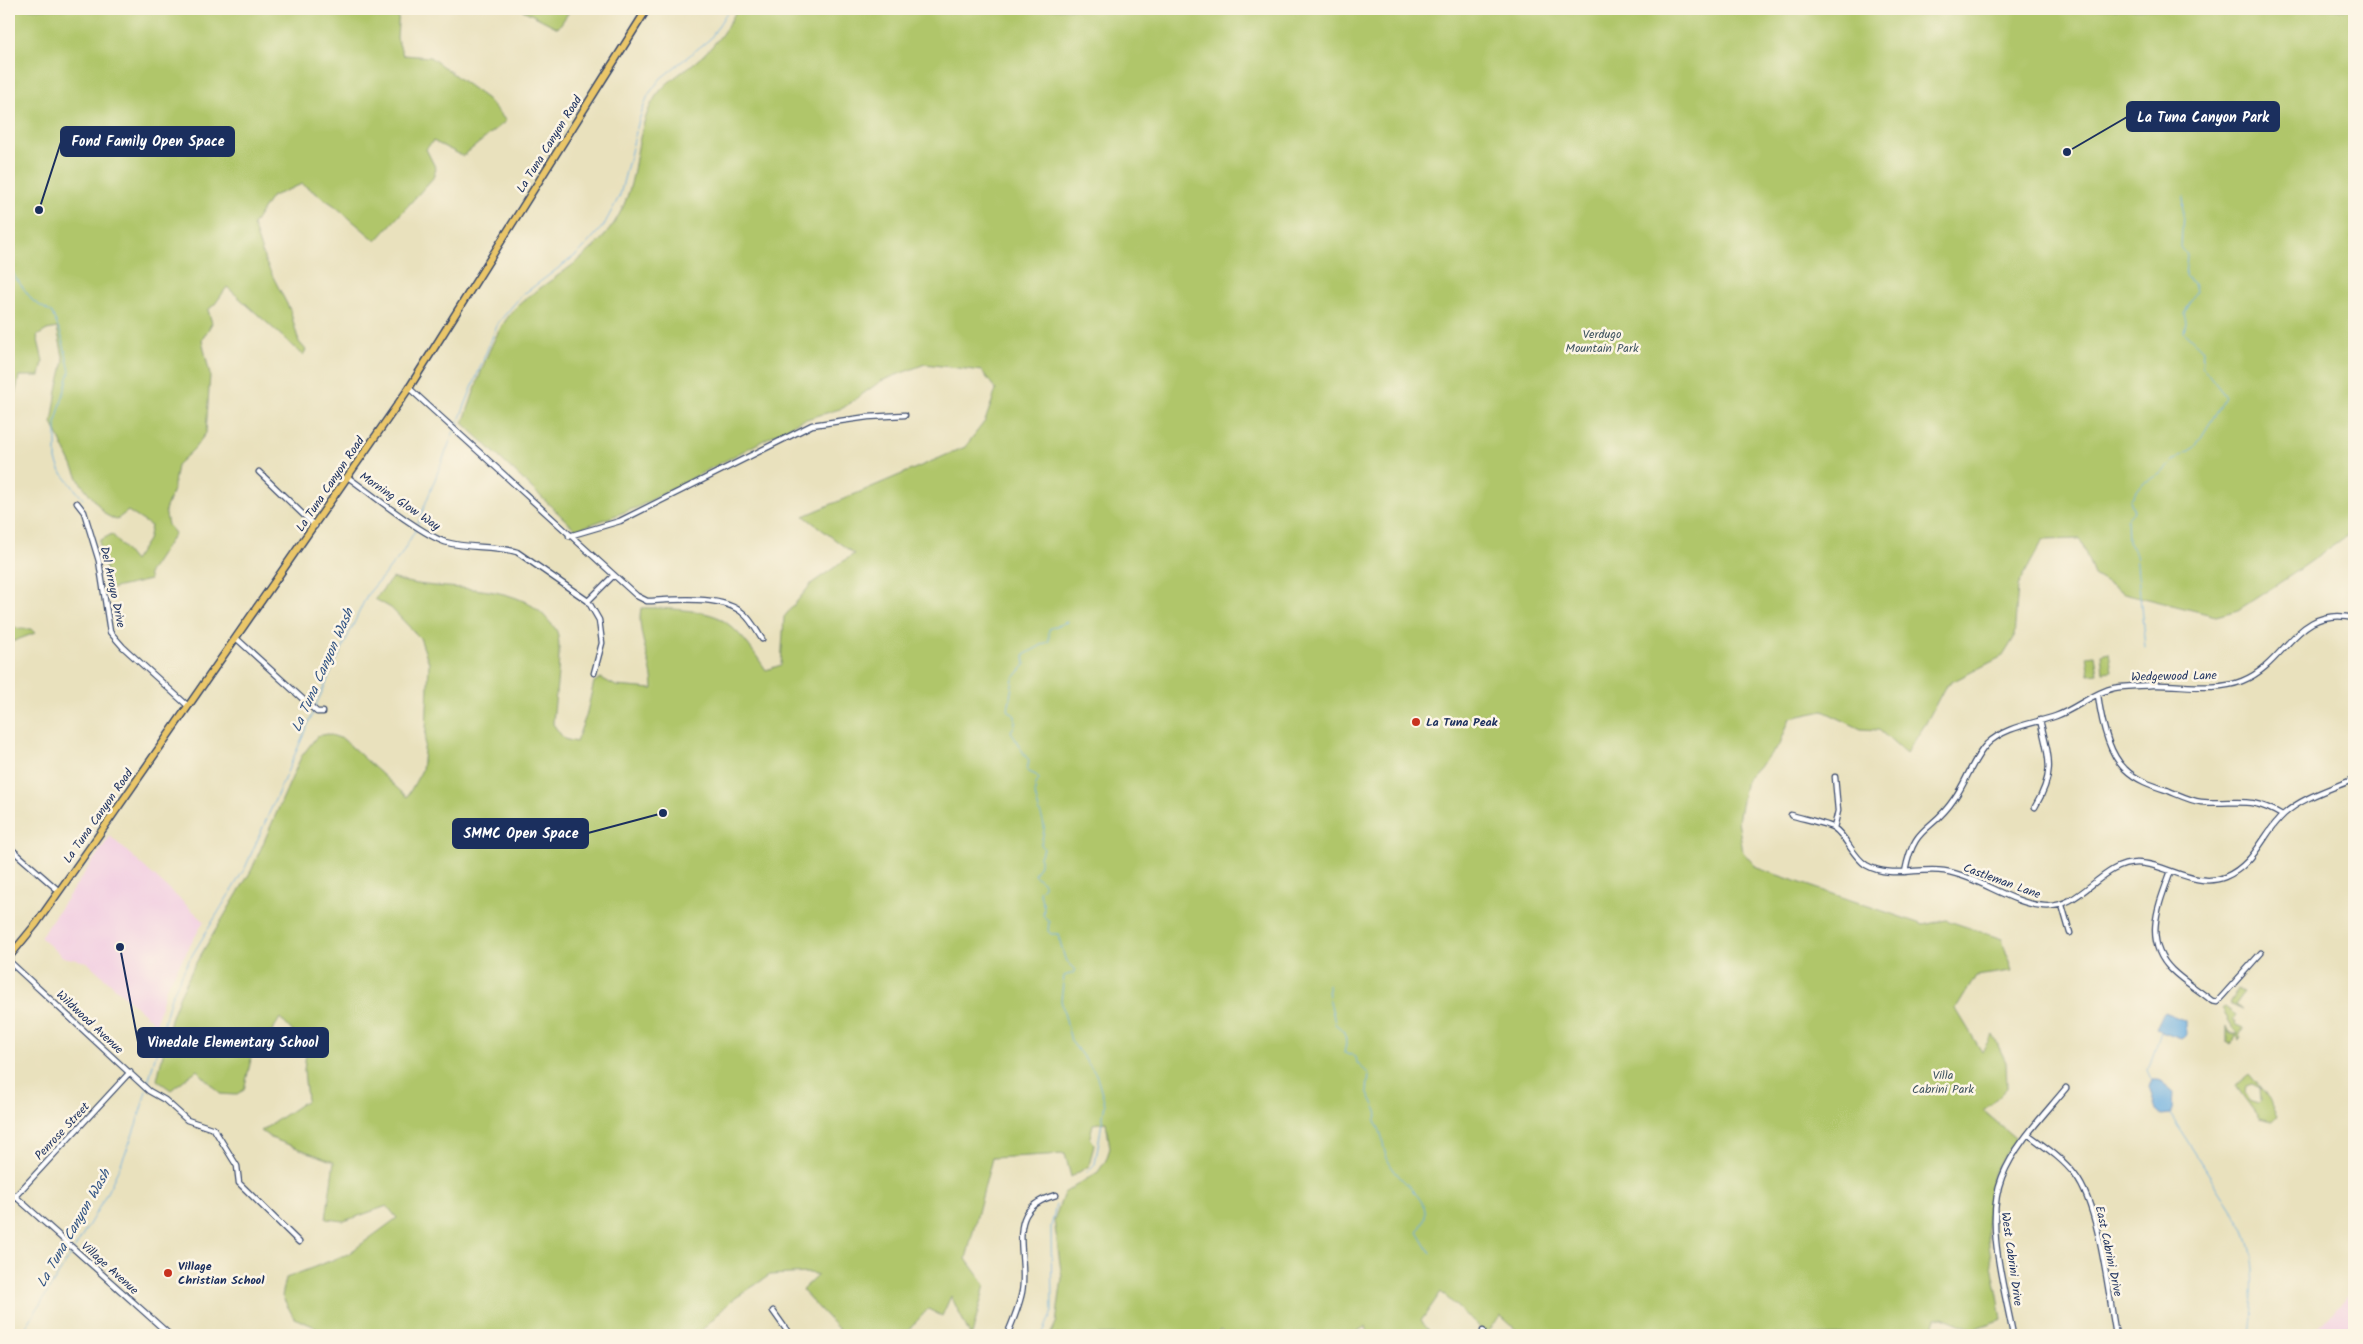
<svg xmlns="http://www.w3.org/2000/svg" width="2363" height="1344" font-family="Kalam,sans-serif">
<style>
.built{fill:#f2cfe2}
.green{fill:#b0c66b;stroke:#667a64;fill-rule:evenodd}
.water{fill:#6baee0;stroke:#436e9f}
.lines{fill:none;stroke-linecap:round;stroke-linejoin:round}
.stream{stroke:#6baee0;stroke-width:1}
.street-casing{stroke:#3a4a6c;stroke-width:7}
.primary-casing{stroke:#3a4a6c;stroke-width:9}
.street{stroke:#fff;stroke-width:4.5}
.primary{stroke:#eac669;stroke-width:6}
.poi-dot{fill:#c8321e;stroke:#fcf5e5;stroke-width:2}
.labels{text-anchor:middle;stroke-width:5;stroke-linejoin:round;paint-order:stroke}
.street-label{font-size:12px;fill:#1b2f5e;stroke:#fcf5e5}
.park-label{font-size:12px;fill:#405561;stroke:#fcf5e5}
.poi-label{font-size:12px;font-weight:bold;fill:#1b2f5e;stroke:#fcf5e5;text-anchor:start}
.water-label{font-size:14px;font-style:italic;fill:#335585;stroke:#fcf5e5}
.leader{fill:none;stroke:#1b2f5e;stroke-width:2}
.callout-dot{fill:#1b2f5e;stroke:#fcf5e5;stroke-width:2}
.callout{fill:#1b2f5e;stroke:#1b2f5e;stroke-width:2}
.callout-label{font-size:14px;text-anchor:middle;font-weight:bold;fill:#fff}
</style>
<rect width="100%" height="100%" fill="#fcf5e5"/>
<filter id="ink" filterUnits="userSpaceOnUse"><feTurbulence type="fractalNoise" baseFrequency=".02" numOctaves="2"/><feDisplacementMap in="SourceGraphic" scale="10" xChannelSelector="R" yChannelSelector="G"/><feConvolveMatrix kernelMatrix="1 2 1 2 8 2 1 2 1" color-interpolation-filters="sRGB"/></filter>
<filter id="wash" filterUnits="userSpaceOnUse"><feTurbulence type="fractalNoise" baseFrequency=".0096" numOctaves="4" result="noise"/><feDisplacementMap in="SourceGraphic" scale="20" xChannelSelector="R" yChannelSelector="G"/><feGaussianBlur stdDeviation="1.12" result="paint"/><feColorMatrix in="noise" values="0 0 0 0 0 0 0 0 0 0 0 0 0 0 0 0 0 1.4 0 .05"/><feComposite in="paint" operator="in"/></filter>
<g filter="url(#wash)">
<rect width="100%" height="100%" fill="#e9e1bd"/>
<path class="built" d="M110 836 204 921 166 988 150 1044H148L153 1022 87 962 63 957 40 937Z
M2354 1290V1335H2309Z"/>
<path class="green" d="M9 9H399L397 38 403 55 430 57 487 99 506 121 463 156 433 141 426 149 436 169 433 178 376 241 335 206 302 184 271 197 253 225 265 261 290 310 299 342 306 350 303 355 227 287 215 304 208 310 212 323 202 340 210 375 206 433 194 449 177 465 173 490 165 510 168 525 175 533 148 574 150 580 110 589 99 541 112 534 134 561 148 540 151 526 128 511 116 520 106 515 80 482 52 423 57 390 64 361 57 328 47 330 37 336 43 361 40 376H19L9 428Z
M521 9H571L558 28Z
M737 9H2354V541L2352 532 2296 572 2238 610 2216 616 2124 593 2094 575 2080 539 2043 540 2018 586 2014 638 2003 656 1946 685 1926 723 1906 754 1879 730 1861 729 1823 711 1790 718 1780 744 1746 780 1738 821 1743 852 1757 868 1924 925 1946 920 2002 939 2012 971 1976 976 1956 1009 1982 1052 1993 1035 2006 1062 2007 1088 1984 1111 2016 1139C2007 1151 1997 1164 1992 1178 1979 1224 1995 1273 2002 1319L1973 1329 1942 1317 1936 1318 1931 1335H1522L1501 1316 1485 1333 1441 1292 1421 1321 1433 1335H1368L1366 1326 1352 1335H1226L1220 1330 1217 1335H1050L1056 1323 1062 1278 1054 1220 1064 1193 1098 1172 1106 1160 1110 1148 1106 1122 1093 1124 1090 1137 1094 1144 1089 1166 1071 1177 1065 1154 992 1158 966 1259 985 1285 972 1335H970L951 1296 942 1316 928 1309 904 1335H844L802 1290 818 1275 810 1273 770 1275 731 1301 697 1335H325V1331L294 1318 282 1296 286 1278 348 1254 397 1218 387 1206 344 1221 326 1219 334 1162 271 1138 261 1131 307 1100 304 1071 306 1052 304 1044 280 1018 268 1038 252 1055 244 1090 235 1095 220 1094 197 1070 171 1090 157 1080 171 1019 180 995 194 966 251 871 301 757 317 736 328 734 343 739 407 797 422 770 426 730 429 663 420 638 391 608 375 599 392 578C439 595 514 577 548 620 550 623 556 628 557 632 563 649 554 704 553 724L564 739 576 742 586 716 594 682 601 678 616 686 653 689C653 662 636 635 641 608 657 607 702 610 717 617 739 628 753 651 766 670L781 665 784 617 812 583 854 554 804 516 965 447 985 421 996 390 982 371 925 364 881 381 843 408 800 421 638 507 576 530 463 423C477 387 487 343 511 313 520 302 532 294 543 286 573 265 604 245 621 211 640 174 633 132 656 96 668 79 686 71 701 57 717 43 728 27 737 9Z
M9 624 19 629H31L35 633 9 643Z
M2109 652 2112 671 2103 672 2101 654Z
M2095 655 2098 673 2089 674 2086 656Z
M2238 989 2243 993 2235 1004 2243 1009 2229 1003Z
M2225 1007 2236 1015 2233 1020 2236 1021 2235 1024 2244 1028 2238 1036 2240 1038 2239 1040 2235 1036 2231 1045 2227 1042V1026L2230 1034 2237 1035 2222 1009Z
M2249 1074 2265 1093 2278 1116 2273 1121 2259 1118 2238 1089 2236 1085ZM2252 1084 2260 1088 2261 1102 2258 1104 2250 1101 2245 1092 2246 1086Z"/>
<path class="water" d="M2164 1012 2186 1021V1035L2181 1039 2161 1032 2156 1028Z
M2152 1079H2158L2174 1092 2173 1110 2170 1114 2162 1115 2156 1110 2149 1087Z"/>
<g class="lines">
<path class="stream" d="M9 264 15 277 33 301 52 313 61 334 70 371 56 421V460L61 472 83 499
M456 428 498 323 521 296 580 252 604 225 620 195 639 120 648 95 661 78 710 39 729 9
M417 525 454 431
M1067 622 1049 629V641L1024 655 1025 665 1013 679 1008 710 1015 716V725L1011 731C1014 737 1025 757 1029 760L1027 771 1036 775 1039 779C1029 792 1041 811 1044 825 1045 831 1042 838 1041 844L1044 849 1040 856V864L1034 875 1044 883V886L1039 891 1044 907 1043 915 1049 922 1048 931 1051 934H1058L1065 959 1075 969 1073 973 1064 976 1061 1000 1071 1041 1096 1074 1105 1104 1095 1164 1087 1172
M2145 648 2136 554 2128 542 2127 519 2134 511 2130 500 2143 483 2161 474 2174 460 2195 447 2226 397 2202 366 2203 350 2184 332 2186 322 2184 314 2196 291 2194 284 2185 276 2187 255 2181 247 2184 196
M315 707 367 595 401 555 416 529
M1328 985C1328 999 1333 1010 1335 1024L1345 1032 1346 1044 1344 1053 1353 1054 1358 1064 1369 1074 1367 1091 1378 1113 1375 1122C1385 1136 1381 1144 1387 1158 1394 1177 1418 1190 1424 1207 1428 1216 1422 1224 1418 1232L1431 1254
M2152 1079 2148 1070 2161 1032
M147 1087 171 997 188 962 245 868 314 711
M2170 1114 2244 1229C2260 1267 2254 1296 2250 1335
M75 1248C108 1194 130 1153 146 1091
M21 1335 73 1251
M1042 1335 1052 1312 1051 1227 1056 1205"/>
</g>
</g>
<g filter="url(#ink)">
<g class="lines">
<g class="street-casing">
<path id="street" d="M409 388 637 596 647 601C674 600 722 594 744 614 752 621 756 630 762 639
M259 472 315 526
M349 478C373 495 419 533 445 542 468 549 494 545 517 552L588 601 599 620 602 643 594 673
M77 503 84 512 99 561 110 632 123 647 188 706
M569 536 620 521 812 425 868 417 905 415
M588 601 614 575
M236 638 317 712H323
M2098 695C2101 718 2107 752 2125 769 2137 781 2154 786 2169 791 2179 795 2191 801 2201 802 2237 805 2248 795 2282 815
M2035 807C2056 771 2049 758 2040 720
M1791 815C1800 818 1828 824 1834 828 1847 837 1852 856 1866 865 1890 879 1919 867 1944 871 1977 876 2012 904 2044 906 2082 909 2100 863 2137 863 2166 863 2195 889 2225 877 2256 864 2262 834 2284 814 2303 797 2331 789 2354 779
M1834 828 1838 811 1835 777
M9 847 59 891
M2171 871C2159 904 2142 941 2172 970 2184 982 2199 990 2212 1001L2217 1002 2261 953
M1905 872C1914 823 1932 833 1954 799 1967 781 1972 760 1987 744 2006 726 2033 724 2056 716 2076 709 2094 692 2114 688 2127 686 2140 686 2152 685 2181 684 2215 692 2242 681 2288 663 2295 605 2354 618
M2062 905 2070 933
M9 961 149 1091 165 1100 187 1120 214 1129 237 1166 239 1183 299 1242
M2029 1135C2045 1147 2063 1159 2075 1175 2100 1207 2108 1293 2116 1335
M15 1196 170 1335
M9 1203 130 1072
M773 1311 790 1335
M1483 1331V1335
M1007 1335C1013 1321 1019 1307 1022 1292 1029 1252 1002 1209 1056 1195
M2013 1335C2005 1290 1984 1222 2002 1177 2015 1144 2044 1115 2066 1088"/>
</g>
<g class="primary-casing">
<path id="primary" d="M9 957 36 924 103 829 409 388 647 9"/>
</g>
<use href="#street" class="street"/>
<use href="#primary" class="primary"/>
</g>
</g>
<g class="poi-dot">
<circle cx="1416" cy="722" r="5"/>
<circle cx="168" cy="1273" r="5"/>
</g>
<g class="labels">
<g class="street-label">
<text transform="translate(549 144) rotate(-58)" y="4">La Tuna Canyon Road</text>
<text transform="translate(330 484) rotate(-56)" y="4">La Tuna Canyon Road</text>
<text transform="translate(400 501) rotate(34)" y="4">Morning Glow Way</text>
<text transform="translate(113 587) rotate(78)" y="4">Del Arroyo Drive</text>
<text transform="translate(2174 676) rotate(-1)" y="4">Wedgewood Lane</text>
<text transform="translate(98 816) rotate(-55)" y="4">La Tuna Canyon Road</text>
<text transform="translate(2002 881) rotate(20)" y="4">Castleman Lane</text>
<text transform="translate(90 1022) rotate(43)" y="4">Wildwood Avenue</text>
<text transform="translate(62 1131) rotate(-47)" y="4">Penrose Street</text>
<text transform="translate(2109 1251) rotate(78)" y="4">East Cabrini Drive</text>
<text transform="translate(2012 1259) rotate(82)" y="4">West Cabrini Drive</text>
<text transform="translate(110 1268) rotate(42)" y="4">Village Avenue</text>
</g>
<g class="park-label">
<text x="1602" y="338">Verdugo<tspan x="1602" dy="14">Mountain Park</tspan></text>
<text x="1943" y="1079">Villa<tspan x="1943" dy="14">Cabrini Park</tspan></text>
</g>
<g class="poi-label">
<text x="1426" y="726">La Tuna Peak</text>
<text x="178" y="1270">Village<tspan x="178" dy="14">Christian School</tspan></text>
</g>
<g class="water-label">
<text transform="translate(322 670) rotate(-66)" y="5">La Tuna Canyon Wash</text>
<text transform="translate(73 1228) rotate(-60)" y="5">La Tuna Canyon Wash</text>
</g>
</g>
<path class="leader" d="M2067 152L2127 117M39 210L61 142M663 813L588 833M120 947L138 1042"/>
<g class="callout-dot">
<circle cx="2067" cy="152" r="5"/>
<circle cx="39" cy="210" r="5"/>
<circle cx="663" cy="813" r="5"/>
<circle cx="120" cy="947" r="5"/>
</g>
<g class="callout">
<rect x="2127" y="102" width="152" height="29" rx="5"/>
<rect x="61" y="127" width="173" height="29" rx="5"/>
<rect x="453" y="819" width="135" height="29" rx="5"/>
<rect x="138" y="1028" width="190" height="29" rx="5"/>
</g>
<g class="callout-label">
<text x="2203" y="122">La Tuna Canyon Park</text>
<text x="148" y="146">Fond Family Open Space</text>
<text x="521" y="838">SMMC Open Space</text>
<text x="233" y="1047">Vinedale Elementary School</text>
</g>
<rect width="2363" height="1344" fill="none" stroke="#fcf5e5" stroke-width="30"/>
</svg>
